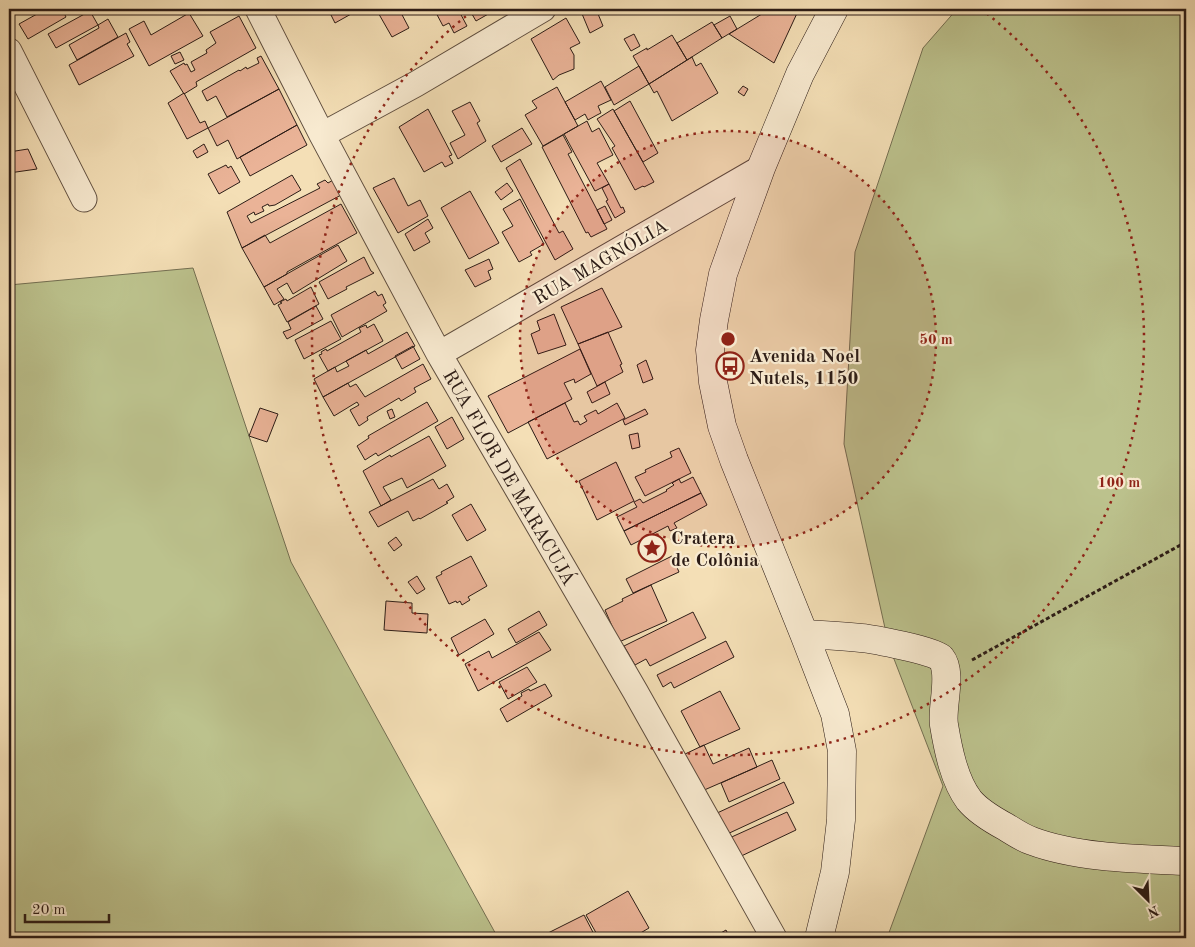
<svg xmlns="http://www.w3.org/2000/svg" width="1195" height="947" font-family="'Old Standard TT',serif">
<style>
.green{fill:#bcc28d;stroke:#746f52}
.building{fill:#eab397;stroke:#2c1c16}
.lines{fill:none;stroke-linecap:round;stroke-linejoin:round}
.street-casing{stroke:#5e4d3e;stroke-width:27}
.secondary-casing{stroke:#2c1c16;stroke-width:29}
.path{stroke:#2c1c16;stroke-width:3;stroke-dasharray:4 2.5;stroke-linecap:butt}
.street{stroke:#f8ead0;stroke-width:25}
.secondary{stroke:#f8ead0;stroke-width:28}
.ring{fill:none;stroke:#8f2418;stroke-width:2.5;stroke-dasharray:2.5 5}
.labels{text-anchor:middle;stroke-width:4.5;stroke-linejoin:round;paint-order:stroke}
.street-label{font-size:19px;fill:#2c1c16;stroke:#f8ead0}
.poi-label{font-size:19px;font-weight:bold;fill:#2c1c16;stroke:#f8ead0;text-anchor:start}
.centre{fill:#8f2418;stroke:#f8ead0;stroke-width:2.5}
.ring-label{font-size:15px;text-anchor:middle;font-weight:bold;fill:#8f2418;stroke:#f8ead0;stroke-width:4.5;stroke-linejoin:round;paint-order:stroke}
</style>
<rect width="100%" height="100%" fill="#f4dfb6"/>
<filter id="stains"><feTurbulence type="fractalNoise" baseFrequency=".004" numOctaves="4"/><feColorMatrix values="0 0 0 0 .2 0 0 0 0 .09 0 0 0 0 .02 0 0 0 .5 -.17"/></filter>
<radialGradient id="worn" r=".72"><stop offset=".6" stop-color="#630" stop-opacity="0"/><stop offset="1" stop-color="#630" stop-opacity=".3"/></radialGradient>
<path class="green" d="M957 9H1186V938H887L943 786 889 646 844 444 855 252 923 48Z
M193 268 291 562 498 938H9V285Z"/>
<path class="building" d="M46 9H62L66 17 28 39 19 24Z
M328 9H360L335 23Z
M376 9H399L409 28 392 37Z
M434 9H464L459 11 467 26 454 33 449 23 443 26Z
M469 9H497L476 21Z
M580 9H596L603 26 590 33Z
M770 9H799L774 63 729 34Z
M90 11 98 25 56 48 48 34Z
M189 13 203 36 149 66 129 29 144 21 151 35Z
M239 16 256 48 196 82 197 86 184 94 170 71 184 63 185 65 187 64 191 72 195 70 191 62 207 53 206 50 216 43 210 32Z
M730 16 737 29 722 38 714 25Z
M566 18 580 43 570 48 574 55V69L559 75 553 80 531 39Z
M108 19 118 37 77 60 69 45 99 28 98 25Z
M712 22 722 38 687 60 677 43Z
M126 33 130 42 127 44 134 56 79 85 69 65Z
M634 34 640 46 631 51 624 39Z
M672 35 687 60 649 84 633 56 647 48V50Z
M180 52 184 60 175 64 171 56Z
M261 56 279 89 227 117 216 96 207 101 202 91 239 70 240 71 246 67 247 69 259 63 257 58Z
M692 57 696 66 701 63 718 93 672 121 657 91 654 93 649 84Z
M639 66 649 84 614 105 605 87Z
M601 81 611 100 598 106 601 113 597 115 588 120 585 114 575 120 565 102Z
M743 86 748 89 744 96 738 92Z
M557 87 578 126 543 146 525 115 537 108 532 101Z
M279 89 297 125 237 159 228 140 217 146 208 128Z
M184 93 200 123 205 121 208 128 187 139 168 103Z
M630 101 658 153 643 162 614 111Z
M470 102 480 121 477 123 486 141 458 159 450 143 465 135 452 111Z
M428 109 452 155 449 156 453 163 445 167 442 162 424 172 399 127Z
M613 109 654 182 644 187 643 186 635 190 612 148 615 146 597 119Z
M587 121 592 132 599 128 613 155 597 163 609 184 595 191 564 134Z
M297 125 307 145 250 176 240 157Z
M522 128 532 144 501 162 492 146Z
M563 135 572 152 568 154 607 229 591 237 588 232 586 233 542 147Z
M204 144 208 152 197 158 193 151Z
M28 149 37 169 9 173V152Z
M520 159 559 233 563 231 573 249 555 260 506 168Z
M226 165 228 168 231 166 240 182 219 194 208 174Z
M292 175 301 190 275 205 269 206 268 204 262 207 264 211 255 215 254 212 247 216 251 223 320 188 317 184 325 180 328 183 335 179 343 194 242 248 227 212Z
M394 178 408 206 420 200 428 216 398 233 373 188Z
M507 183 513 191 501 200 495 192Z
M609 184 621 208 623 207 625 212 615 218 606 201 608 200 602 188Z
M470 191 499 243 469 259 441 208Z
M520 199 544 244 530 252 532 255 519 262 502 232 513 226 503 209Z
M341 204 357 233 287 272V274L264 287 242 248 265 235 270 243Z
M605 206 612 220 604 224 597 210Z
M428 219 433 228 425 233 430 242 414 251 405 234Z
M338 245 347 261 293 294 287 283 277 289 284 299 274 305 264 287Z
M364 257 371 271 374 273 346 287 347 289 328 299 319 282Z
M489 259 493 269 488 271 491 279 475 287 465 270Z
M311 287 319 304 287 322 278 305 282 303 280 302 286 299 287 301Z
M602 288 622 327 578 344 561 307Z
M375 291 378 296 382 294 386 303 383 305 387 311 342 337 331 315Z
M316 306 323 319 287 339 283 332 291 329 288 322Z
M554 314 566 345 538 354 531 334 540 330 537 321Z
M331 321 341 339 304 359 295 340Z
M374 324 383 341 328 371 319 355 322 354 321 352 326 349 327 351 361 332 359 328 366 325 367 328Z
M407 332 415 346 323 397 314 379 335 367 337 372 349 366 346 361 366 350 368 354Z
M608 332 622 364 620 365 623 372 597 386 578 344Z
M413 346 420 359 402 369 395 356Z
M580 349 591 374 575 383 574 379 564 383 572 399 508 433 488 396Z
M646 360 653 379 643 383 637 365Z
M423 364 431 379 414 388 416 392 401 401 399 398 367 417 368 420 359 426 350 410 359 405 357 402 334 416 323 397 348 383 350 387 356 384 365 397Z
M605 382 610 394 592 403 587 392Z
M427 402 438 421 378 456 376 453 365 460 357 446 369 438 368 436Z
M565 403 574 422 578 421 580 425 587 421 584 416 596 410 598 414 617 403 625 418 547 459 528 422Z
M260 408 278 414 267 442 249 436Z
M392 409 395 417 390 419 387 411Z
M645 409 648 414 625 425 623 420Z
M452 417 464 439 447 449 435 427Z
M638 433 640 447 632 449 629 435Z
M429 436 446 466 407 488 402 478 383 487 391 500 381 506 363 471 390 455 391 457Z
M679 448 691 473 645 496 635 477 646 472 645 470 672 457 670 452Z
M616 462 634 501 597 520 579 481Z
M693 477 701 493 624 531 617 517 637 507 634 502 640 499 643 503 667 491 666 490 674 485 672 483 679 479 681 483Z
M433 479 439 489 447 484 454 497 446 502 448 503 420 519 419 518 413 521 408 511 378 527 369 512Z
M701 493 707 505 674 523 677 528 670 531 668 526 631 545 624 531Z
M471 504 486 530 467 541 452 515Z
M396 537 402 545 394 551 388 543Z
M471 556 487 586 468 597 470 600 462 605 460 601 457 603 456 601 449 604 436 577 442 574 441 572Z
M672 556 679 572 633 593 626 579Z
M417 576 425 589 417 594 408 582Z
M651 585 667 621 619 642 605 610 623 601 622 599Z
M386 601 412 603V613L428 614 427 633 384 630Z
M539 611 547 625 516 643 508 629Z
M693 612 706 638 650 666 646 659 635 665 624 646Z
M485 619 494 634 459 655 451 638Z
M539 632 551 650 478 691 465 664 489 651 492 658Z
M726 641 734 657 674 688 671 682 663 687 657 675Z
M527 667 537 682 508 699 499 682Z
M545 684 552 696 507 722 500 709 522 696 521 693 529 689 530 691Z
M720 691 740 729 700 747 681 711Z
M704 745 713 764 749 748 757 767 702 791 683 755Z
M772 760 780 779 729 802 721 783Z
M784 782 794 803 723 836 715 814Z
M787 812 796 830 735 859 725 840Z
M628 891 649 928 632 938H599L586 915Z
M584 915 596 938H551L548 933Z
M726 930 730 938H712Z"/>
<g class="lines">
<g class="street-casing">
<path id="street" d="M258 9 322 135 439 354 635 691 774 938
M9 51 84 199
M322 135 416 84 543 9
M439 354 761 168"/>
</g>
<g class="secondary-casing">
<path id="secondary" d="M804 634C823 635 842 636 861 638 873 639 935 651 941 658 953 673 941 707 944 725 948 749 954 780 969 800 978 811 993 820 1006 827 1014 832 1023 838 1032 841 1077 858 1139 859 1186 861
M819 938 835 872 841 820 842 751 835 714 804 634 734 460 722 426 713 382 710 350 714 320 723 274 741 223 761 168 800 74 834 9"/>
</g>
<path class="path" d="M972 660 1186 542"/>
<use href="#street" class="street"/>
<use href="#secondary" class="secondary"/>
</g>
<circle cx="728" cy="339" r="208" fill="#8f2418" fill-opacity=".12"/>
<g class="ring">
<circle cx="728" cy="339" r="208"/>
<path d="M981 9A416 416 0 1 1 475 9"/>
</g>
<defs>
<g id="bus-ring" transform="scale(1.4375)"><circle r="9.5" fill="#f8ead0" stroke="#8f2418" stroke-width="1.5"/><path d="M-5-6H5V4H4V6H2V4H-2V6H-4V4H-5ZM-3.5-4V0h7V-4ZM-3.5 1.2v1.5H-2V1.2ZM2 1.2v1.5H3.5V1.2Z" fill="#8f2418"/></g>
<g id="sight-ring" transform="scale(1.4375)"><circle r="9.5" fill="#f8ead0" stroke="#8f2418" stroke-width="1.5"/><path d="M0-6L1.8-2.2L6-1.7L2.9 1.2L3.7 5.4L0 3.3L-3.7 5.4L-2.9 1.2L-6-1.7L-1.8-2.2Z" fill="#8f2418"/></g>
</defs>
<g fill-rule="evenodd">
<use href="#bus-ring" x="730" y="366"/>
<use href="#sight-ring" x="652" y="548"/>
</g>
<g class="labels">
<g class="street-label">
<text transform="translate(600 261) rotate(-30)" y="7">RUA MAGNÓLIA</text>
<text transform="translate(510 477) rotate(60)" y="7">RUA FLOR DE MARACUJÁ</text>
</g>
<g class="poi-label">
<text x="749" y="362">Avenida Noel<tspan x="749" dy="22">Nutels, 1150</tspan></text>
<text x="671" y="544">Cratera<tspan x="671" dy="22">de Colônia</tspan></text>
</g>
</g>
<circle cx="728" cy="339" r="8" class="centre"/>
<g class="ring-label">
<text x="936" y="344">50 m</text>
<text x="1119" y="487">100 m</text>
</g>
<rect width="1195" height="947" fill="none" stroke="#f4dfb6" stroke-width="30"/>
<rect x="10" y="10" width="1175" height="927" fill="none" stroke="#2c1c16" stroke-width="2.5"/>
<rect x="15" y="15" width="1165" height="917" fill="none" stroke="#2c1c16"/>
<g transform="translate(1148 900) rotate(156)" stroke="#f8ead0" stroke-width="4" paint-order="stroke">
<path d="M0-4L9 19L0 12L-9 19Z" fill="#2c1c16"/>
<text y="-8" font-size="14" font-weight="bold" text-anchor="middle" fill="#2c1c16">N</text>
</g>
<path d="M25 914v8h84v-8" fill="none" stroke="#2c1c16" stroke-width="2.5"/>
<text x="32" y="914" font-size="15" fill="#2c1c16" stroke="#f8ead0" stroke-width="4" paint-order="stroke">20 m</text>
<rect width="100%" height="100%" filter="url(#stains)"/>
<rect width="100%" height="100%" fill="url(#worn)"/>
</svg>
